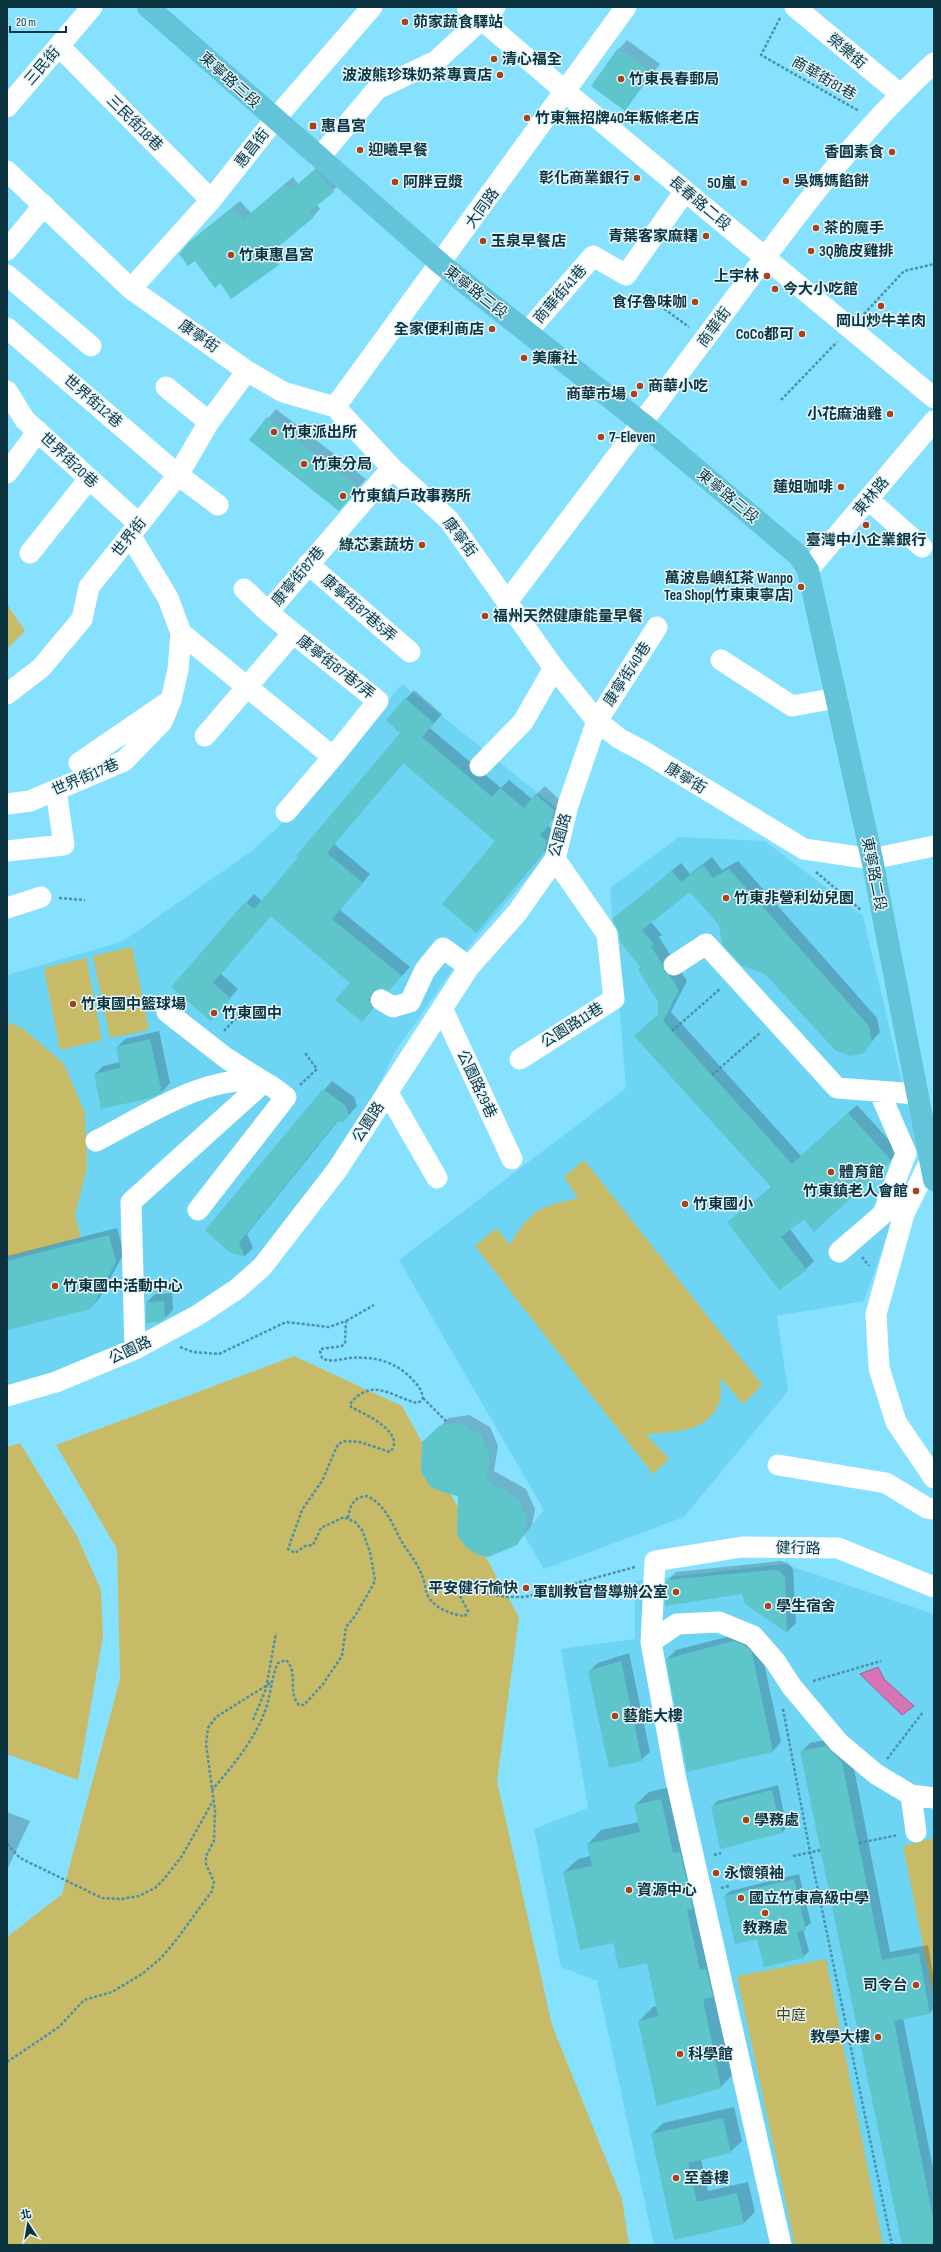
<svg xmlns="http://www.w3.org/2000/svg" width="941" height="2252" font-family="'Sofia Sans Condensed','Noto Sans TC',sans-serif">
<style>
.built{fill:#6dd4f3}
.green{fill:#c8bb67}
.water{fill:#d774b8;stroke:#9a6194}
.shadow{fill:#0003}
.building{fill:#5ec5cb}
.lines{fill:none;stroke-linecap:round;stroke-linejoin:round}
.path{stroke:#4d91a6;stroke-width:2.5;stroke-dasharray:3 2;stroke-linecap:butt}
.minor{stroke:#fff;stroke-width:21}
.major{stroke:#62c3d9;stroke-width:22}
.poi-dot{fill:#a84218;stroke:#e6f6fc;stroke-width:1.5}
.labels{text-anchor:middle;stroke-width:3;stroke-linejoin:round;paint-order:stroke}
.poi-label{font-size:15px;font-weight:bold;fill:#0b3440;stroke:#e6f6fc;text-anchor:start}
.street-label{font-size:15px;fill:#0b3440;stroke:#e6f6fc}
.park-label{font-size:15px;fill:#4b430d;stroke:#e6f6fc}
</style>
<rect width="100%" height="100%" fill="#86e1fe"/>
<path class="built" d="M402 684 564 814 552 849 466 950 395 1052 345 1154 229 1304 7 1390V975L122 942 253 850 301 806Z
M679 837 765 841 863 916 918 1149 864 1301 777 1316 788 1391 684 1517 544 1569 524 1535 544 1510 399 1260 626 1088 610 888Z
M784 1564 934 1614V2245H654L597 1981 561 1967 534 1829 588 1808 561 1649 635 1639V1581Z"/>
<path class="green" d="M7 604 25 631 7 649Z
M132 947 149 1030 110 1038 93 956Z
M86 958 102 1040 60 1050 44 968Z
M7 1022 22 1028 64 1064 85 1113 87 1167 75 1215 81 1237 7 1257Z
M584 1160 762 1385 743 1404 721 1378C720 1385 722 1396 719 1403 708 1433 673 1432 646 1434L669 1459 653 1474 475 1246 497 1228 509 1245C533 1209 536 1208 578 1198L564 1177Z
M294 1356 402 1406 519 1617 497 1781 552 2025 622 2199 629 2245H7V1937L62 1894 120 1679 117 1549 56 1445Z
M20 1443 77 1536 101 1590 103 1636 78 1780 7 1754V1447Z
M934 1838V1999L903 1846Z
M826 1959 883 2245H795L737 1976Z"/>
<path class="water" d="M878 1667 884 1679 914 1706 902 1715 860 1674Z"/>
<path class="shadow" d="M627 40 660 64 625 109 619 49Z
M322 163 340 184 317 205 320 209 313 217 278 246 286 257 232 298 198 235 240 201 251 213 293 177 298 184Z
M276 409 366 479 339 510 250 440Z
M414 690 442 714 430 728 501 788 509 780 532 799 545 786 562 802 560 811 548 826 555 832 553 842 484 923 496 841 404 762 334 844 370 874 340 910 410 967 397 981 378 988 381 999 362 1021 351 983 271 915 221 974 238 989 219 1011 172 987 254 894 262 901 402 733 387 720Z
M712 857 722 870 738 861 877 1018 880 1032 863 1052 720 924 690 891 651 922 662 935 659 937 687 981 671 1012 801 1156 857 1105 899 1151 889 1162 790 1229 814 1261 806 1269 728 1222 772 1187 644 1027 659 1014V1002L639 970 641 967 613 920 681 863 690 874Z
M159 1031 170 1083 162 1092 95 1074 103 1066 120 1062 117 1047 125 1039Z
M332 1081 354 1097 357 1106 344 1121H338L247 1234 253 1248 245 1256 229 1251 324 1090Z
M117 1228 124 1253 99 1299 90 1308 7 1330V1256Z
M172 1293 173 1310 164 1319 147 1302 155 1294Z
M469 1415 490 1427 498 1446 494 1471 526 1489 535 1509 532 1525 517 1544 460 1495 423 1443 449 1418Z
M780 1561 788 1563 793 1569 796 1623 787 1632 746 1603 743 1593 667 1581 676 1572Z
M742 1633 760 1645 781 1742 773 1751 667 1659 676 1650Z
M629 1653 650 1752 641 1760 589 1671 598 1663Z
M835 1738 851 1753 890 1952 928 1945 934 1980V2008L930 2013 903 2018 934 2173V2245H903L801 1752 810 1743Z
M778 1785 787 1827 782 1833 712 1807 717 1801Z
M675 1786 734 2073 721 2087 639 2021 653 2007 657 2006 648 1962 614 1942 564 1872 578 1859 590 1856 588 1844 601 1830 639 1822 635 1805 649 1792Z
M7 1812 30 1821 7 1870Z
M799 1874 811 1923 803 1929 809 1951 803 1957 758 1938 725 1896 730 1891Z
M734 2107 742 2141 730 2152 701 2159 708 2191 748 2182 755 2212 743 2224 675 2238 652 2134 663 2123Z"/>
<path class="building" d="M618 48 652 73 625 111 591 86Z
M315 170 334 192 309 212 314 217 271 253 279 265 231 299 220 283 215 288 195 261 188 266 179 254 189 242 232 208 243 220 285 184 291 190Z
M267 417 359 488 339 511 249 440Z
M405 698 434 723 422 737 492 797 500 788 524 808 535 794 554 810 552 821 540 835 547 841 544 852 476 933 442 904 495 841 403 763 327 853 363 883 332 919 402 976 389 991 381 988 371 994 369 1000 373 1009 362 1022 335 1000 350 983 271 916 213 983 231 998 211 1021 171 987 245 902 254 909 298 858 296 856 400 733 386 720Z
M703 865 713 878 729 869 869 1026 872 1042 864 1053 850 1056 835 1050 765 974 742 966 722 944 719 925 690 892 642 930 654 944 651 946 662 964 664 971 670 976 679 990 663 1021 792 1164 848 1113 891 1160 889 1163 814 1232 804 1219 781 1237 807 1270 779 1290 727 1222 772 1188 634 1036 658 1015V1002L638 970 641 968 620 942 619 932 612 919 672 871 681 882Z
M150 1039 162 1093 151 1098 101 1109 94 1074 120 1068 116 1047Z
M323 1089 346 1106 349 1115 344 1122H336L239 1243 245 1257 229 1252 205 1230Z
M109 1235 116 1262 91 1309 7 1330V1261Z
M164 1301 165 1319 159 1322 146 1323V1302Z
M460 1423 481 1435 490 1455 486 1480 518 1498 527 1518 524 1534 517 1545 488 1557 478 1555 467 1548 457 1535 458 1496 442 1492 430 1486 421 1472 422 1442 439 1426Z
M771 1570 780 1571 785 1577 787 1633 745 1604 742 1594 665 1606 666 1580Z
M733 1641 746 1646 752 1653 773 1752 687 1772 666 1659Z
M621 1661 642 1761 609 1768 588 1671Z
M826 1746 842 1762 882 1960 919 1953 930 2014 894 2021 934 2223V2245H902L800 1751Z
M772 1790 782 1833 720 1849 711 1806Z
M661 1799 673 1853 680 1852 693 1909 687 1910 700 1970 706 1969 713 1997 703 1999 721 2088 657 2106 638 2021 658 2016 647 1963 619 1969 613 1943 580 1950 563 1872 592 1866 587 1844 640 1832 634 1805Z
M794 1879 806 1930 797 1932 804 1958 764 1967 757 1939 735 1944 724 1896Z
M723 2118 731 2153 688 2163 697 2202 737 2193 744 2224 674 2240 651 2134Z"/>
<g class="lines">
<path class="path" d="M780 18 761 55 859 111
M644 294 689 327
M864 314 904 271 934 264
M781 400 837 342
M816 872 861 910
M59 898 85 900
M224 1031 248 1005
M672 1031 720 989
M712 1075 760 1033
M300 1085 317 1069 305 1053
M862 1257 869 1266
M346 1321 374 1305
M180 1347 193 1352 219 1354 286 1322 329 1327 346 1321 345 1343 342 1346 321 1349 320 1351 322 1358C330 1363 341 1359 350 1358 372 1356 394 1361 410 1377 416 1383 422 1389 423 1398L421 1401 417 1403C392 1397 372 1376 350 1404L351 1407C365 1414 407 1433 390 1452L360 1442 345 1441 338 1444 322 1481 302 1510 288 1549 295 1553 305 1546 313 1545 321 1528 344 1517 355 1522 362 1530 370 1552 375 1580 373 1585 355 1616 346 1627 342 1656 323 1684 304 1705H299C287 1693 299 1672 286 1660L278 1663C271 1678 271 1695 265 1711 255 1739 232 1767 212 1790
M423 1398 447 1422
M348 1518C350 1506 353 1497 367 1496 387 1505 393 1527 403 1544 409 1553 417 1563 421 1573 424 1579 425 1587 427 1594 433 1608 452 1615 465 1616L468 1611 459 1594 458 1587 460 1583 467 1585 482 1592 505 1597H525L635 1567
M813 1681 881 1661
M783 1709 810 1852 892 2245
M253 1720 266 1689 276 1633
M887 1759 923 1712
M859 1843 898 1835
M7 1844 20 1858 102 1898 121 1899 139 1896 155 1888 165 1878 182 1856 213 1801
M714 1855 721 1853
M793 1856 821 1850
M721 1888 729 1886
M7 2062 59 2027 84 2000 112 1992 142 1974 161 1958 177 1939 212 1891 214 1882 206 1864V1856L214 1841 215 1810 206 1744 208 1728 216 1717 272 1682"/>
<path class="minor" d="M467 7 566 92 934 398
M795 7 900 94
M59 46 211 200
M7 107 92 7
M319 158 377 89 436 61 495 7
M7 171 131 289 247 371 283 392 335 407 392 468 449 520 554 668 597 721 620 739 643 751 804 849 872 859 934 846
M7 250 44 205
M7 275 91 346
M131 289 211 200 275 119 372 7
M7 328 178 475 218 505
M527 332 593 256 626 275 685 191
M166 387 209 422
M7 391 25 420 139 524
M335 407 626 7
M7 473 38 431
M868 499 922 547
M30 553 89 479
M308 564 410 652
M808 570 934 421
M244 589 268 612
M507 602C577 510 646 418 715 325 782 234 849 140 934 63
M181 633 333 757 286 812
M293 633 378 701 333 757
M721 660 792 706 836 698
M7 694 41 668 82 619 89 587 178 475 209 422 247 371
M205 736 293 633 268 612 392 468
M79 763 171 700
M480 766 523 722 554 668
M7 804 30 801 124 761 162 722 171 700 178 670 181 633 168 598 130 535
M7 851 64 845 56 790
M7 908 41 897
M674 965 706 944 837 1088 917 1094
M381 1000 393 1007 410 1002 425 970 443 948 469 967
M442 1008 512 1159
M520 1059 614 999 607 934 555 859
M388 1093 437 1178
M96 1141C142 1118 210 1071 263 1082 271 1084 280 1093 286 1097L198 1210
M930 1161 904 1214 876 1314 879 1368 896 1422 934 1478
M839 1252 883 1214 906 1153 879 1091
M135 1349 131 1202 264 1082 226 1058 167 1012
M7 1396 56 1382 135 1349 198 1315 237 1289 262 1267 337 1170 469 967 517 913 555 859 568 805 597 721 657 627
M778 1465 886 1483 927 1508 934 1509
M651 1642 655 1561 742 1547 838 1548 934 1587
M911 1795 916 1832
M781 2245 675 1775 651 1642 677 1624 719 1622 753 1636 775 1661 792 1687 839 1743 876 1774 911 1795 934 1798"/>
<path class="major" d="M148 7 441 264 643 424 798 555 808 570 872 859 934 1180"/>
</g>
<g class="poi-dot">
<circle cx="405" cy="22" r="4"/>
<circle cx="494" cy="59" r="4"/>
<circle cx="500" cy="75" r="4"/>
<circle cx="621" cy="79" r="4"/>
<circle cx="527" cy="118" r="4"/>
<rect x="309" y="122" width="8" height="8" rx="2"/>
<circle cx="360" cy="150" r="4"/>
<circle cx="892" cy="152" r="4"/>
<circle cx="637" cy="178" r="4"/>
<circle cx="786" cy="181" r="4"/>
<circle cx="395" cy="182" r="4"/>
<circle cx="744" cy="183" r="4"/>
<circle cx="816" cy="228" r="4"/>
<circle cx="706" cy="236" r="4"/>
<circle cx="483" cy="241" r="4"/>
<circle cx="811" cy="251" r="4"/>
<circle cx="231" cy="255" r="4"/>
<circle cx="767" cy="276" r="4"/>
<circle cx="775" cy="289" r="4"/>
<circle cx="695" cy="302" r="4"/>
<circle cx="881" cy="306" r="4"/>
<circle cx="492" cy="329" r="4"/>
<circle cx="802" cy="334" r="4"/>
<circle cx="524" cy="358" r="4"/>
<circle cx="640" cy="386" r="4"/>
<circle cx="634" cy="394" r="4"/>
<circle cx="890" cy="414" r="4"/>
<circle cx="274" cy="432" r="4"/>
<circle cx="601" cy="437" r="4"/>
<circle cx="304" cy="464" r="4"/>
<circle cx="841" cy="487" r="4"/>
<circle cx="343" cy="496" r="4"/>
<circle cx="866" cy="525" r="4"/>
<circle cx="422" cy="545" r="4"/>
<circle cx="801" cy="587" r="4"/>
<circle cx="485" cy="616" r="4"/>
<circle cx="726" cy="898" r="4"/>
<circle cx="73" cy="1004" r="4"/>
<circle cx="214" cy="1013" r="4"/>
<circle cx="831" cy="1172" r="4"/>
<circle cx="916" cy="1191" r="4"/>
<circle cx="685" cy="1204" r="4"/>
<circle cx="55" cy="1286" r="4"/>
<circle cx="526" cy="1588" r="4"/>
<circle cx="676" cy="1592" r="4"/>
<circle cx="768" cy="1606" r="4"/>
<circle cx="615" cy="1716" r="4"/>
<circle cx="746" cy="1820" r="4"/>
<circle cx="716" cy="1873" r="4"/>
<circle cx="629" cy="1890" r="4"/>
<circle cx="741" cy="1898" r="4"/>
<circle cx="765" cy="1913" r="4"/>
<circle cx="916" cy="1985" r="4"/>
<circle cx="878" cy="2037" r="4"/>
<circle cx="680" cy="2054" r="4"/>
<circle cx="676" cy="2178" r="4"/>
</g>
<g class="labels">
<g class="poi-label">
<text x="413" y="27">茆家蔬食驛站</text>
<text x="502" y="64">清心福全</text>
<text x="492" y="80" text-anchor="end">波波熊珍珠奶茶專賣店</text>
<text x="629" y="84">竹東長春郵局</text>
<text x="535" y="123">竹東無招牌40年粄條老店</text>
<text x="321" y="131">惠昌宮</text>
<text x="368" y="155">迎曦早餐</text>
<text x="884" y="157" text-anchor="end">香圓素食</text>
<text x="629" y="183" text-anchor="end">彰化商業銀行</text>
<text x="794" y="186">吳媽媽餡餅</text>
<text x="403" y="187">阿胖豆漿</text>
<text x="736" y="188" text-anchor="end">50嵐</text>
<text x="824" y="233">茶的魔手</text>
<text x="698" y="241" text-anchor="end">青葉客家麻糬</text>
<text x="491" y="246">玉泉早餐店</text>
<text x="819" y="256">3Q脆皮雞排</text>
<text x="239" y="260">竹東惠昌宮</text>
<text x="759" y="281" text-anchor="end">上宇林</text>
<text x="783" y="294">今大小吃館</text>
<text x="687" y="307" text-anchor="end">食仔魯味咖</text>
<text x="881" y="326" text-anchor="middle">岡山炒牛羊肉</text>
<text x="484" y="334" text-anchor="end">全家便利商店</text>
<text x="794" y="339" text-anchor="end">CoCo都可</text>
<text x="532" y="363">美廉社</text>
<text x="648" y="391">商華小吃</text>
<text x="626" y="399" text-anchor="end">商華市場</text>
<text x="882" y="419" text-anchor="end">小花麻油雞</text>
<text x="282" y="437">竹東派出所</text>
<text x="609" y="442">7-Eleven</text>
<text x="312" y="469">竹東分局</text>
<text x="833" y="492" text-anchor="end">蓮姐咖啡</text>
<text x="351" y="501">竹東鎮戶政事務所</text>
<text x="866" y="545" text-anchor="middle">臺灣中小企業銀行</text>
<text x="414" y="550" text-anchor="end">綠芯素蔬坊</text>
<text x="793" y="583" text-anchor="end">萬波島嶼紅茶 Wanpo<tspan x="793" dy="17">Tea Shop(竹東東寧店)</tspan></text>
<text x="493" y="621">福州天然健康能量早餐</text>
<text x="734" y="903">竹東非營利幼兒園</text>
<text x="81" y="1009">竹東國中籃球場</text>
<text x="222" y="1018">竹東國中</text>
<text x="839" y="1177">體育館</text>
<text x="908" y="1196" text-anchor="end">竹東鎮老人會館</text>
<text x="693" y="1209">竹東國小</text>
<text x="63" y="1291">竹東國中活動中心</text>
<text x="518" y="1593" text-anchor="end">平安健行愉快</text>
<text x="668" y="1597" text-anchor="end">軍訓教官督導辦公室</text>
<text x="776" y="1611">學生宿舍</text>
<text x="623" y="1721">藝能大樓</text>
<text x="754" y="1825">學務處</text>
<text x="724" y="1878">永懷領袖</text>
<text x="637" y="1895">資源中心</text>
<text x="749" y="1903">國立竹東高級中學</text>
<text x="765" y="1933" text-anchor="middle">教務處</text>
<text x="908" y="1990" text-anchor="end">司令台</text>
<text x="870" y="2042" text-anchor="end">教學大樓</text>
<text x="688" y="2059">科學館</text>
<text x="684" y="2183">至善樓</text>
</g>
<g class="street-label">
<text transform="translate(847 51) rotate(40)" y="5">榮樂街</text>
<text transform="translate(42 66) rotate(-49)" y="5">三民街</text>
<text transform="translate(824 78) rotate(30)" y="5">商華街81巷</text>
<text transform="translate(230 80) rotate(42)" y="5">東寧路三段</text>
<text transform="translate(135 123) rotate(45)" y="5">三民街18巷</text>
<text transform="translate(252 148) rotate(-52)" y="5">惠昌街</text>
<text transform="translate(700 203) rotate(40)" y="5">長春路二段</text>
<text transform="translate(482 208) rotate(-54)" y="5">大同路</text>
<text transform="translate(476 292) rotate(38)" y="5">東寧路三段</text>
<text transform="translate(560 294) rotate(-49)" y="5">商華街41巷</text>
<text transform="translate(714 327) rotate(-54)" y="5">商華街</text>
<text transform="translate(199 336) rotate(35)" y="5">康寧街</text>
<text transform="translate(93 401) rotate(41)" y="5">世界街12巷</text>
<text transform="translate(69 460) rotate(43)" y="5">世界街20巷</text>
<text transform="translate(728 496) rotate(40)" y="5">東寧路三段</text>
<text transform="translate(871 496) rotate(-50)" y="5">東林路</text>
<text transform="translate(129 537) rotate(-52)" y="5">世界街</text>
<text transform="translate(460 537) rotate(53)" y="5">康寧街</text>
<text transform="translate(298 576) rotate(-50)" y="5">康寧街87巷</text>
<text transform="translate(359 608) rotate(41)" y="5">康寧街87巷5弄</text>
<text transform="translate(336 667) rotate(38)" y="5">康寧街87巷7弄</text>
<text transform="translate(627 674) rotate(-57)" y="5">康寧街40巷</text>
<text transform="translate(85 777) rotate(-23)" y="5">世界街17巷</text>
<text transform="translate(686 778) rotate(31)" y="5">康寧街</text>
<text transform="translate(560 835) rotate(-74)" y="5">公園路</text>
<text transform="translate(874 874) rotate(79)" y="5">東寧路二段</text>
<text transform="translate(572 1025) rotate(-32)" y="5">公園路11巷</text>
<text transform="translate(477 1084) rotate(65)" y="5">公園路29巷</text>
<text transform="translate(368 1122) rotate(-57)" y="5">公園路</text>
<text transform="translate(130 1350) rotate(-25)" y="5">公園路</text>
<text transform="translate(798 1548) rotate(1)" y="5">健行路</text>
</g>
<g class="park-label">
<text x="791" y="2020">中庭</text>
</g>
</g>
<rect width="941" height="2252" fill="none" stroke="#0b3440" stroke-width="16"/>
<g transform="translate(28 2224) rotate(348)" stroke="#e6f6fc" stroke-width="3" paint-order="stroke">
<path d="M0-3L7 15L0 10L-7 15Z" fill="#0b3440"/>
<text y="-6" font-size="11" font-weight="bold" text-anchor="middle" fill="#0b3440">北</text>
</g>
<path d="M10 26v6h56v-6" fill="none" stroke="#0b3440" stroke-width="2"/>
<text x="16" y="26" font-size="12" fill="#0b3440" stroke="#e6f6fc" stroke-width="3" paint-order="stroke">20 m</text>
</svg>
